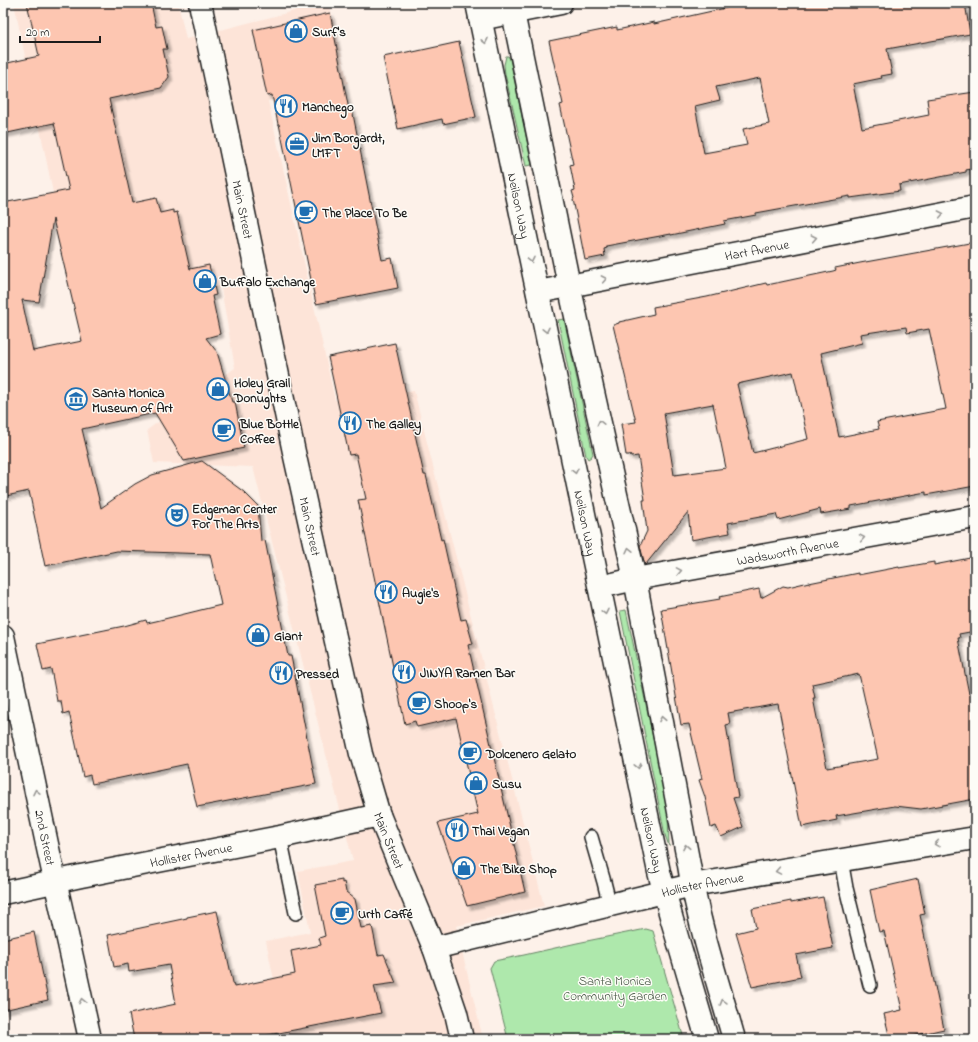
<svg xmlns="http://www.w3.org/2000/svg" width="978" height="1042" font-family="'Indie Flower',sans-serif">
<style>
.built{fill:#fde4d8}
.green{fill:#aee8ac;stroke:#658264}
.building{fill:#fdc6b1;stroke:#1c1c1c;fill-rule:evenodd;filter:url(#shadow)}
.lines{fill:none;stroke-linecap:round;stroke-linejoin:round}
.lane-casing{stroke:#1c1c1c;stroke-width:16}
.street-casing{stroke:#1c1c1c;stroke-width:25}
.secondary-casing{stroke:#1c1c1c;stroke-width:25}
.lane{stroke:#fdfcf7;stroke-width:13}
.street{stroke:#fdfcf7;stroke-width:22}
.secondary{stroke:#fdfcf7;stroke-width:22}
.oneway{stroke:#989794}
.labels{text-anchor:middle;stroke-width:3;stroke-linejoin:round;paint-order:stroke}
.poi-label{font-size:13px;font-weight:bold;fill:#1c1c1c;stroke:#fdfcf7;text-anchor:start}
.street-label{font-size:13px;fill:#1c1c1c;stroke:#fdfcf7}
.park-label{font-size:13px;fill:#485947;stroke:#fdfcf7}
</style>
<defs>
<filter id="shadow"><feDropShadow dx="3.5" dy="3.5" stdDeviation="1" flood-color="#0004"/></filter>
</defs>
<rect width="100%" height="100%" fill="#fdf1e9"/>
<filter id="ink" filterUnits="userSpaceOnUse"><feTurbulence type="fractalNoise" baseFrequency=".025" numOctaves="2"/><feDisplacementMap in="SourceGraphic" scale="8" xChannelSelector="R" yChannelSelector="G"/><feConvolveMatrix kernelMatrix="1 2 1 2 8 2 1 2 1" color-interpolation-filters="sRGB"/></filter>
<g filter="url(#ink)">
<path class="built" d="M14 3H178L186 39 325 3H329L348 83 268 101 335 400 414 391 544 906 456 926 483 1039H286L266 941 310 932 298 871 353 861 253 467 154 463 147 430 235 368 221 288 78 314Z"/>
<path class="green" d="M506 56H508L510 59 532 165 526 166 505 74 504 65Z
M564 319 593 454 591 457 588 459 586 456 558 320Z
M626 610 663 785 668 814 669 846 665 835 620 611Z
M646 929 653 931 684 1039H508L490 968 494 961 524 955 577 943Z"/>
<path class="building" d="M27 3H151L156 27 162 26 167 49H163L169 77 161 88 109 99 132 203 156 198 160 213 173 210V213L177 212 190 269 209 265 216 295 212 296 220 334 206 338 217 352 232 402H235L244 448 184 461 155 413 82 429 101 508 135 484 152 475 202 461 244 492 258 506 261 541 265 540 288 656H291L316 784 197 807 187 764 92 784 90 775 83 777 69 712 63 714 61 701H57L51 669 43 671 37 644 124 626 146 620 147 623 156 621 221 605 210 554 117 551 45 566 29 491 6 496 3 479V203L69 190 54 123 3 134V64L39 56ZM53 219 82 341 33 351 22 300 39 302Z
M748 3H965L970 34 887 49 892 74 881 76 882 78 853 84 862 128 929 115 927 99 975 92V168L966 170V172L899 185 900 191 850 198V196L756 213V215L724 221 725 224 671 235V234L606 246 607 248 604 249 605 256 585 260 573 199 574 198 572 191 575 190 570 165 573 164 560 105 563 104 549 41 617 27V30L654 22V24ZM760 78 769 124 743 129 747 145 704 153 695 106 720 100 716 87Z
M330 13 349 110 352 109 382 260 392 258 398 288 316 304 279 124H278L272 95 267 96 253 30Z
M459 42 476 117 443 124 442 119 398 129 383 57 412 51 413 52Z
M975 242V486L926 495V492L851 506V509L821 514 820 509 778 520 776 514 728 523 730 533 691 540 688 512 646 564 645 565 640 546 647 531 643 500H645L638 456 631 457 630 455H626L621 424 636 422 613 325 619 323V322L654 314 653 307 707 297 766 283 767 285 833 271 836 270 835 268 860 263ZM906 327 907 333 929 329 946 409 877 422 879 429 839 437 821 353 862 343 860 334ZM793 372 808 439 753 453 737 384ZM713 404 726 468 674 475 664 413Z
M395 343 424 475H426L441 540 443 539 461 620 466 619 473 644 468 645 525 892 467 906 438 823 478 814 456 718 417 727 415 721 405 724 358 500 366 499 356 454 349 455 328 357Z
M975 557V631L959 634 960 638H958L969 694 975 693V799L921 809 895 806 836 816 837 820 802 827 778 704 728 713 730 724 726 725 738 797 733 798 743 827 721 837 716 826 711 828 705 797 699 780 702 779 689 724 681 725 661 609 720 599 719 597 759 589 761 598 783 586 788 587 809 582V583L858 573V575L899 567V568L934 562V565ZM859 674 878 759 827 768 813 698H815L812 684Z
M918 879 925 914 920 915 944 1029 899 1039H890L884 1014 902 1010 884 931 879 932 870 890Z
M342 880V883L344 882 346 892 355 899 361 928 372 926 378 955 384 954 396 983 374 986 381 1013 248 1039H134L129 1014 176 1004 169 965 129 972 128 964 114 967 108 935 187 918V917L217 911 234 987 295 974 291 951 321 945 319 938 325 936 315 885Z
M823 897 833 948 796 955 801 977 752 987 736 933 756 928 752 909 791 901V903Z
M34 932 48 1000 3 1010V939Z"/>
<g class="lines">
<g class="lane-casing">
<path id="lane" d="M280 837 296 913
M591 837 604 882 610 906
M841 860 846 888 870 985"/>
</g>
<g class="street-casing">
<g id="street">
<path d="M480 19 561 3"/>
<path id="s1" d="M538 292 975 207"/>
<path id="s2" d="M600 587 635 579 975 517"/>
<path id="s3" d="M3 636 47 844 90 1039"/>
<path id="s4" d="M3 893 81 876 280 837 379 815"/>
<path id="s5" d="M434 948 692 885 975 838"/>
</g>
</g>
<g class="secondary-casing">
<g id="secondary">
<path id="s6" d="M200 3 294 452 361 754 379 815 434 948 456 1013 462 1039"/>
<path id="s7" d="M477 3 659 872 672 920 707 1039"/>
<path d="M511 3 569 285 635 579 689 865C698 924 718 982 734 1039"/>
</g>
</g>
<use href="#lane" class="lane"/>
<use href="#street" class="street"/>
<use href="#secondary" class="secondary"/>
</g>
<defs><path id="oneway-chevron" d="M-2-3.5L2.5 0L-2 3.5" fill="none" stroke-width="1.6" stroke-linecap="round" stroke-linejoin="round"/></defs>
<g class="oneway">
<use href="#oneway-chevron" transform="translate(485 41) rotate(78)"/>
<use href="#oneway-chevron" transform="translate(941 214) rotate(-11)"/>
<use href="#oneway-chevron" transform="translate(814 238) rotate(-11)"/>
<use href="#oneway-chevron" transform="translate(531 260) rotate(78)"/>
<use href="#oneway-chevron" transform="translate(604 279) rotate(-11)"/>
<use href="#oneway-chevron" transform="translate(546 330) rotate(78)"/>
<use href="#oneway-chevron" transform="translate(600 423) rotate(-103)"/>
<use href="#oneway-chevron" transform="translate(575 471) rotate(78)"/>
<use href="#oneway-chevron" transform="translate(862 538) rotate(-10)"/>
<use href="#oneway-chevron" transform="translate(629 550) rotate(-103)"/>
<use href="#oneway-chevron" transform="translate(679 571) rotate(-10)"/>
<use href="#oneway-chevron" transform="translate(605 612) rotate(78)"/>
<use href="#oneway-chevron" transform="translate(662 719) rotate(-101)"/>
<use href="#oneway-chevron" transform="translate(638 766) rotate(78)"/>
<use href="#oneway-chevron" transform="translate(36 792) rotate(-102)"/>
<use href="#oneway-chevron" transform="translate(937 844) rotate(171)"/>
<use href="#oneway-chevron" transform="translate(686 847) rotate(-101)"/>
<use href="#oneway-chevron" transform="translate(778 871) rotate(170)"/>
<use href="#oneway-chevron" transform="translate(82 1001) rotate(-102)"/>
<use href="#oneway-chevron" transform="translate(723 1002) rotate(-106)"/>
</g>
</g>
<defs>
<g id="shop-ring" transform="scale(1.15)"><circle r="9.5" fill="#fdfcf7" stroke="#1f6fb2" stroke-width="1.5"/><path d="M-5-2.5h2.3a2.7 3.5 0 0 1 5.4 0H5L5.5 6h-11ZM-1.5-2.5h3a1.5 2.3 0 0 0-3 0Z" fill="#1f6fb2"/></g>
<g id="restaurant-ring" transform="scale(1.15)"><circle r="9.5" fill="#fdfcf7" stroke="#1f6fb2" stroke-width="1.5"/><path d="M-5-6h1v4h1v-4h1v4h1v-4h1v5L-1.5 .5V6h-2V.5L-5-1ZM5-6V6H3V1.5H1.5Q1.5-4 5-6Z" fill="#1f6fb2"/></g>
<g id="office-ring" transform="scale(1.15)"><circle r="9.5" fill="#fdfcf7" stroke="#1f6fb2" stroke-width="1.5"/><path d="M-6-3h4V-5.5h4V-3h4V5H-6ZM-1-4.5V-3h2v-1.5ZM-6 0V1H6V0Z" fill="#1f6fb2"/></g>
<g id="cafe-ring" transform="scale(1.15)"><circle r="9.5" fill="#fdfcf7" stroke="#1f6fb2" stroke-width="1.5"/><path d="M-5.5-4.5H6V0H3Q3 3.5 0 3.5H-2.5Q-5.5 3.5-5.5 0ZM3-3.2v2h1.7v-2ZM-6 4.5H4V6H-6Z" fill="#1f6fb2"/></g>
<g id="museum-ring" transform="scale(1.15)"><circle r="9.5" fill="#fdfcf7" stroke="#1f6fb2" stroke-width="1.5"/><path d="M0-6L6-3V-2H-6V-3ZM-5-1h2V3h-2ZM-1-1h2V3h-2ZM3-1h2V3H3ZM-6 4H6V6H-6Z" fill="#1f6fb2"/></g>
<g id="theatre-ring" transform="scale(1.15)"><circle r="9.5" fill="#fdfcf7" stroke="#1f6fb2" stroke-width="1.5"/><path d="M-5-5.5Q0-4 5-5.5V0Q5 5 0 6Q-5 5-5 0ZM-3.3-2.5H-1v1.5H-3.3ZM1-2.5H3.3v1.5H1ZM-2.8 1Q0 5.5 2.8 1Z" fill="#1f6fb2"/></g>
</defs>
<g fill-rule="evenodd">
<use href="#shop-ring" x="296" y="31"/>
<use href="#restaurant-ring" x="286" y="106"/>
<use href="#office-ring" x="297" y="144"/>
<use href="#cafe-ring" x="306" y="212"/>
<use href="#shop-ring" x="205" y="281"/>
<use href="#shop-ring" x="218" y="389"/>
<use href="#museum-ring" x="76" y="399"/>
<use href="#restaurant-ring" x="350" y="423"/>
<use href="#cafe-ring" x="224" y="430"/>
<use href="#theatre-ring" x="177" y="515"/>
<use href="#restaurant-ring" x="386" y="592"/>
<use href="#shop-ring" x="258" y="635"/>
<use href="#restaurant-ring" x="404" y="672"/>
<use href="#restaurant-ring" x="281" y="673"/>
<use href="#cafe-ring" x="419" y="703"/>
<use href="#cafe-ring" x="470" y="753"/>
<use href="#shop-ring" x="476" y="783"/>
<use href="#restaurant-ring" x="457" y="830"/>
<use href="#shop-ring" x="464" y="868"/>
<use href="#cafe-ring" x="342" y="913"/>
</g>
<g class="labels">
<g class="poi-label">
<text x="312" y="36">Surf's</text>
<text x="302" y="111">Manchego</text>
<text x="312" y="142">Jim Borgardt,<tspan x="312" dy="15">LMFT</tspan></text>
<text x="322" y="217">The Place To Be</text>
<text x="220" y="286">Buffalo Exchange</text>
<text x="234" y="387">Holey Grail<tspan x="234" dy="15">Donughts</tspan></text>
<text x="92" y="397">Santa Monica<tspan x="92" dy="15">Museum of Art</tspan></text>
<text x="240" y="428">Blue Bottle<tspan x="240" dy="15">Coffee</tspan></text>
<text x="366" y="428">The Galley</text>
<text x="192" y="513">Edgemar Center<tspan x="192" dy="15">For The Arts</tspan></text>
<text x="402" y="597">Augie's</text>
<text x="274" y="640">Giant</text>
<text x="420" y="677">JINYA Ramen Bar</text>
<text x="296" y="678">Pressed</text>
<text x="434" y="708">Shoop's</text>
<text x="486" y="758">Dolcenero Gelato</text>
<text x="492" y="788">Susu</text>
<text x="472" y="835">Thai Vegan</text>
<text x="480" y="873">The Bike Shop</text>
<text x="358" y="918">Urth Caffé</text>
</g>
<g class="street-label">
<text dy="5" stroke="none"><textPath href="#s7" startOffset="207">Neilson Way</textPath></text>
<text dy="5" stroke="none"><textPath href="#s6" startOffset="211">Main Street</textPath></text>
<text dy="5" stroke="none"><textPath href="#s1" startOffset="223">Hart Avenue</textPath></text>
<text dy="5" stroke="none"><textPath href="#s7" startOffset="531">Neilson Way</textPath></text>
<text dy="5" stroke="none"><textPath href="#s6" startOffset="535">Main Street</textPath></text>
<text dy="5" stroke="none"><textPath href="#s2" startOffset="191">Wadsworth Avenue</textPath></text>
<text dy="5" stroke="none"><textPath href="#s3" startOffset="206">2nd Street</textPath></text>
<text dy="5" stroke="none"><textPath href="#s6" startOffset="859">Main Street</textPath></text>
<text dy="5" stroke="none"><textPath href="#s7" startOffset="855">Neilson Way</textPath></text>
<text dy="5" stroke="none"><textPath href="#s4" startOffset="192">Hollister Avenue</textPath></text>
<text dy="5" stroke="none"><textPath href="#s5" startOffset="276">Hollister Avenue</textPath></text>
</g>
<g class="park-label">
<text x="615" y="985">Santa Monica<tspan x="615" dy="15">Community Garden</tspan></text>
</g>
</g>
<rect width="978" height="1042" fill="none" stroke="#fdfcf7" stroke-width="16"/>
<rect x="8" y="8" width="962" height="1026" fill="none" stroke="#1c1c1c" stroke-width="1.5" filter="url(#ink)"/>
<path d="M20 36v6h80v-6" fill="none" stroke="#1c1c1c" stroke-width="2"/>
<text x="26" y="36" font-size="12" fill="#1c1c1c" stroke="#fdfcf7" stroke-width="3" paint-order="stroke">20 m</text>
</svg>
